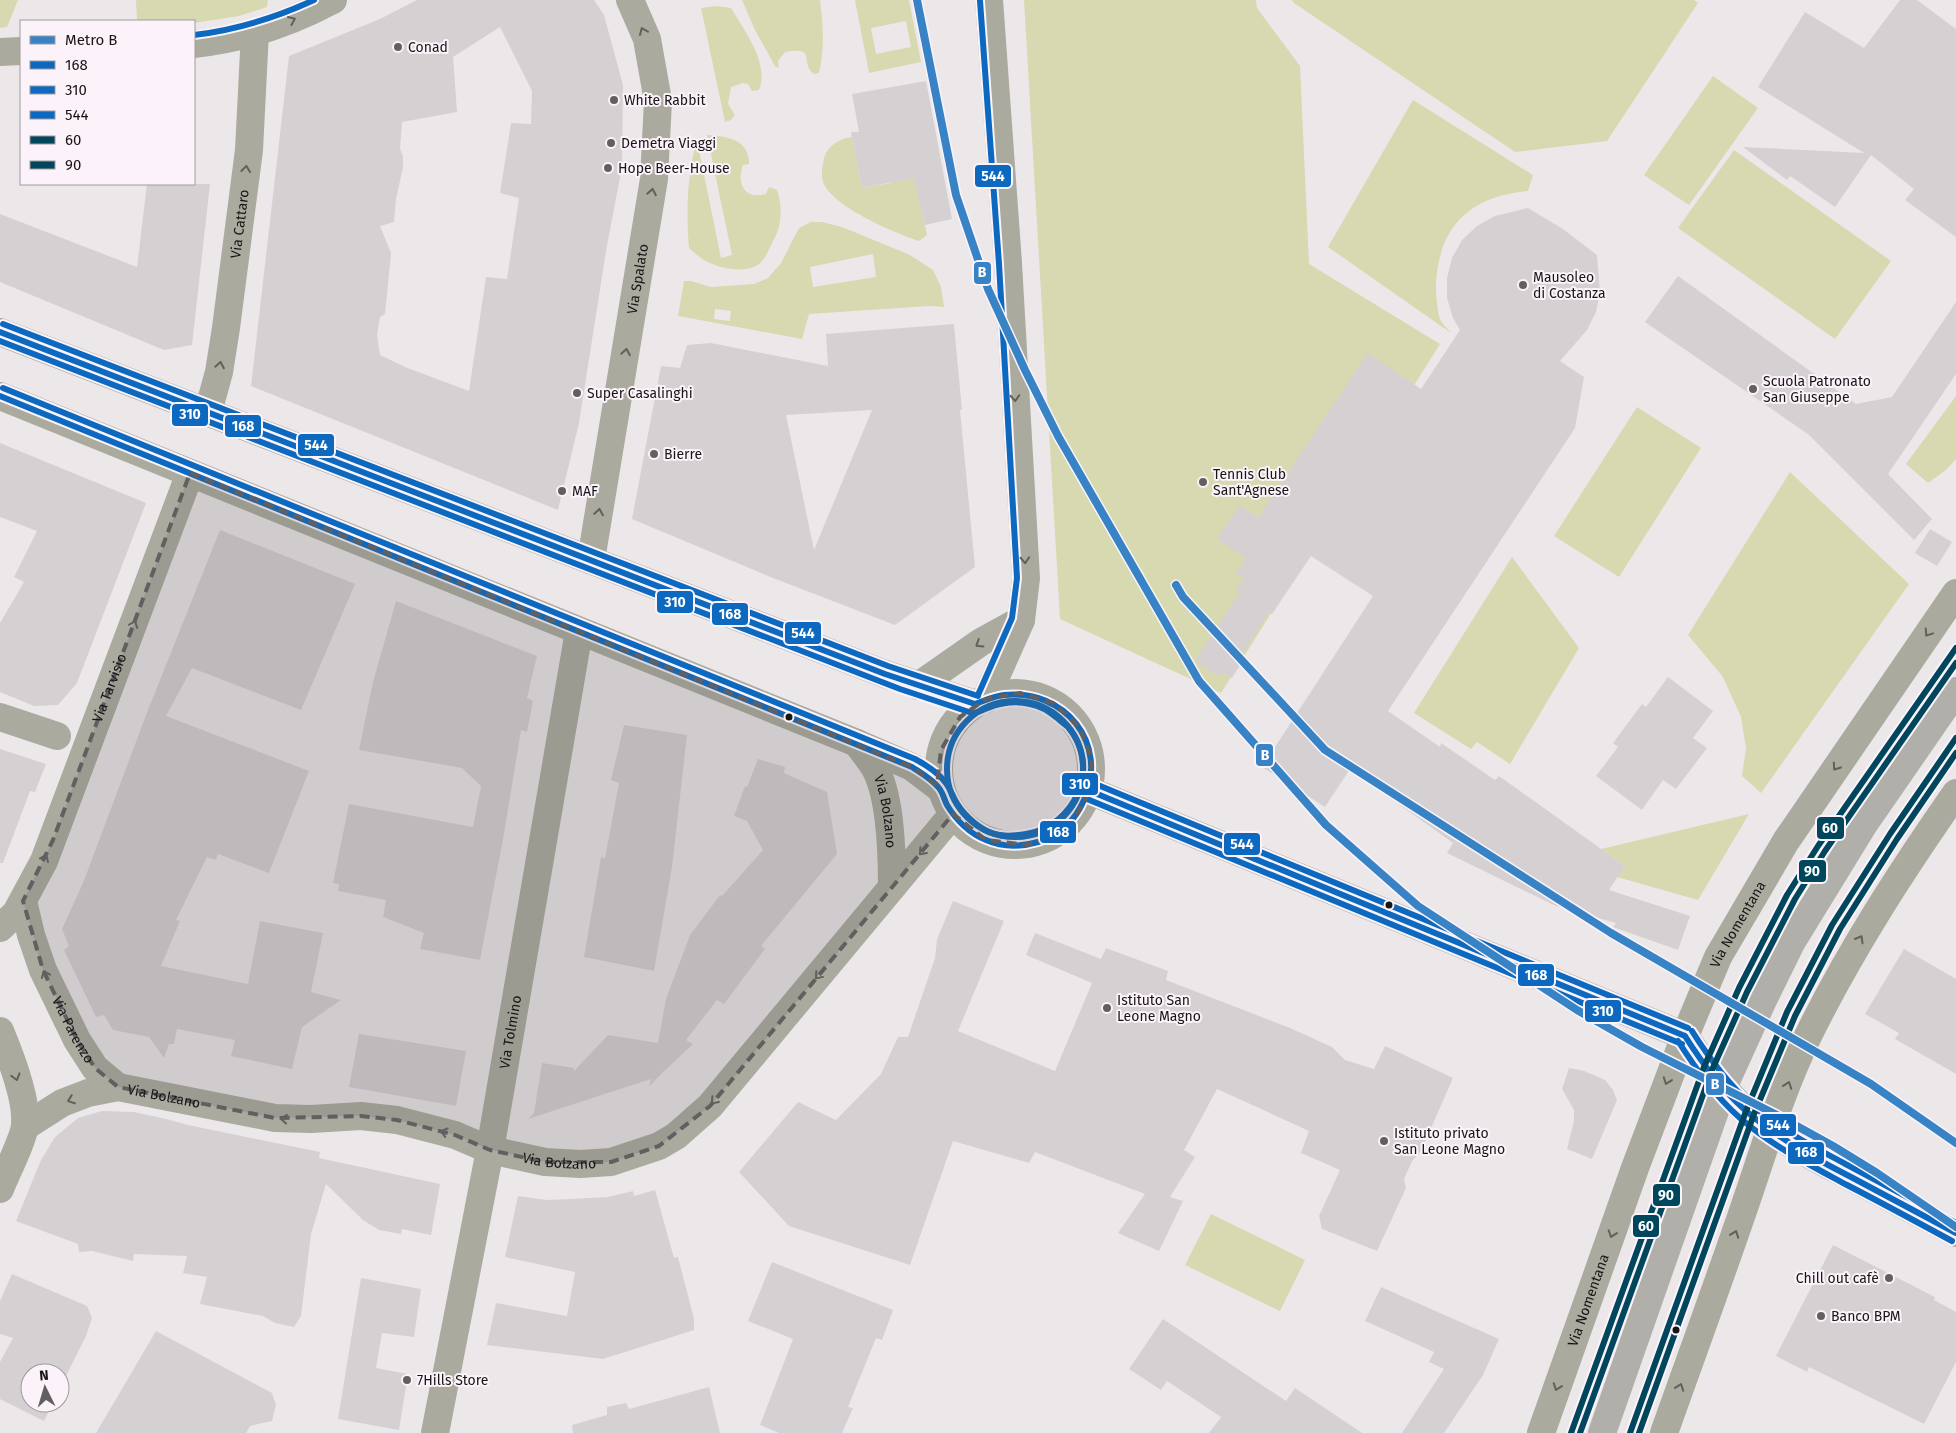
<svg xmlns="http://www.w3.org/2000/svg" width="1956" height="1433" font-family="'Fira Sans',sans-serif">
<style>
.green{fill:#d7d9b0;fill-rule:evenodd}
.building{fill:#d5d1d3;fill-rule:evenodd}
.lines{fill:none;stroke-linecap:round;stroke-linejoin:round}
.minor{stroke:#abaa9e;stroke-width:28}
.major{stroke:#b0afa9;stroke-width:28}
.bus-1-casing{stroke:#fbf3f9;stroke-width:10}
.bus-2-casing{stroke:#fbf3f9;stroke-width:10}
.bus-3-casing{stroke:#fbf3f9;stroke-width:10}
.bus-4-casing{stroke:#fbf3f9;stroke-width:10}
.bus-5-casing{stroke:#fbf3f9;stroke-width:10}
.bus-1{stroke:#0c69bf;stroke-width:6}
.bus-2{stroke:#0c69bf;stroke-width:6}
.bus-3{stroke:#0c69bf;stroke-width:6}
.bus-4{stroke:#00475d;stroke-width:6}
.bus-5{stroke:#00475d;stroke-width:6}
.metro-1-casing{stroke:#fbf3f9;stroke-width:11}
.metro-1{stroke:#3783c6;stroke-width:8}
.oneway{stroke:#62605a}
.marked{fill:#625f61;fill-opacity:0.2;stroke:#625f61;stroke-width:4;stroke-dasharray:10 6;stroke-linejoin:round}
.poi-dot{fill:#625f61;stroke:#fbf3f9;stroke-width:2}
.bus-dot{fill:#181517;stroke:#fbf3f9;stroke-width:2}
.labels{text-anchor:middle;stroke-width:4;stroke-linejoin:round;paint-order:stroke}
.poi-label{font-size:14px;fill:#181517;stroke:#fbf3f9;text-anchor:start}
.street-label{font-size:14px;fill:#181517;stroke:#fbf3f9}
.line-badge{stroke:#fbf3f9;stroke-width:2}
.badge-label{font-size:14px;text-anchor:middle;font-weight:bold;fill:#fff}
</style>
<rect width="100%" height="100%" fill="#ece8ea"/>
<path class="green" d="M0 0H18L7 27 0 28Z
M136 0H268L267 7 239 16 194 23V21H137Z
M742 0H820C823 25 825 48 819 73L814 74C799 63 818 46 785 52L778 61 779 68 775 66 755 30Z
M855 0H909L921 62 869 73ZM906 21 911 47 876 54 871 28Z
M1024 0H1256L1257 8 1300 66 1309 264 1440 344 1221 693 1060 619Z
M1292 0H1694L1698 3 1607 141 1515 152 1294 3Z
M717 6 731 8C744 30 770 64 759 90L752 91 748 84 743 83 731 87 728 104 735 115 731 120 725 122 701 8Z
M1713 76 1758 108 1689 205 1644 175Z
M1413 100 1533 175 1528 191C1471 196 1439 225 1436 284 1436 292 1437 314 1441 321 1443 325 1448 329 1451 333L1328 247Z
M707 135C727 136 750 140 749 164L743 165C736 184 745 200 766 194L769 187 777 190C783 208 782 227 772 243 769 249 765 259 760 263 748 274 721 269 708 262 701 259 695 253 689 248 686 211 687 175 697 140L721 258 732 255Z
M852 137 862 188 891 183 890 166 913 169 927 235 919 241C895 233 832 207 823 182 821 175 822 166 824 159 827 146 840 138 852 137Z
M1734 150 1891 261 1835 339 1678 228Z
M811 222H822L842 227 910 255 933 270 941 287 944 307 929 306 809 314 802 339 678 316 684 281H691L711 287 754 284 768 278 781 263 799 228ZM873 254 876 277 813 287 810 267ZM715 309 731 311 730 321 714 319Z
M1956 396V459L1946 470 1928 483 1906 464Z
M1637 407 1701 448 1619 577 1554 536Z
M1790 472 1909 584 1761 793 1742 776 1746 748 1741 717 1723 677 1688 635Z
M1512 557 1579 648 1510 764 1477 742 1471 749 1414 713Z
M1749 814 1698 900 1617 877 1625 866 1601 849Z
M1211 1214 1305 1260 1280 1311 1185 1265Z"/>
<path class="building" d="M417 0H594L604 15 623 85 622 167 606 251 579 423 558 510 251 386 289 56 380 19ZM500 27 532 91 531 124 511 123 500 193 519 198 507 279 486 277 469 391 405 367 380 355 377 335 380 317 385 314 391 253 380 226 394 222 396 199 403 167V156L400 149 402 122 457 112 453 57Z
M1900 0H1917L1956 29V237L1905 200 1914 189 1871 155 1835 207 1790 176 1787 180 1743 147 1864 153 1758 87 1805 12 1864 48Z
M926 81 952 219 925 225 914 178 862 188 851 132H859L852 94Z
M147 184H210L192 345 164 350 0 282V214L137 267Z
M1528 208 1563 229 1597 255 1600 292 1596 312 1587 330 1560 361 1584 377 1575 428 1388 711 1440 747 1441 743 1495 780 1499 776 1625 866 1609 890 1690 916 1678 950 1613 927 1616 923 1556 906 1447 853 1453 843 1350 769 1325 807 1262 767 1373 596 1311 556 1272 614 1269 612 1242 654 1245 657 1232 678 1222 672 1219 676 1195 661 1240 592 1236 590 1244 578 1236 573 1246 558 1217 539 1240 505 1258 518 1368 353 1421 389 1460 330 1453 318 1447 298V278L1452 258 1462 240 1477 226 1495 216Z
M1678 276 1856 404 1892 397 1956 302V374L1888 474 1932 519 1914 540 1808 434 1645 322Z
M954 324 962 410H960L975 567 895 625 773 578 632 519 661 366 680 368 687 345 711 343 828 366 826 334ZM872 410 814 550 786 415Z
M0 443 146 503 77 683 58 705 34 706 0 692V623L24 582 14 577 37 531 0 517Z
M1930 529 1952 542 1937 566 1915 553Z
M220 530 355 584 301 710 192 668 166 716 309 771 269 873 218 854 216 860 207 857 176 920 180 921 161 966 248 984 260 921 323 933 311 992 341 1000 302 1027 292 1069 231 1056 235 1040 177 1029 174 1044H169L164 1058 149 1037 113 1030 104 1015 96 1017 64 950 69 946 62 929 83 883 146 715Z
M396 601 537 656 527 698 533 701 527 732 521 730 504 834 480 960 420 949 424 933 383 917 386 900 338 891 339 884 333 883 349 804 473 827 481 786 462 768 359 750 373 682Z
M1668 677 1713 711 1693 738 1707 748 1676 789 1663 780 1642 810 1596 776 1618 747 1613 743 1642 704 1646 707Z
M624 725 687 735 672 867 654 971 584 957 601 857 605 858 619 783 611 780Z
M0 749 46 764 35 792 30 791 3 863H0Z
M758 759 785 767 784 773 827 792 837 854 761 946 765 949 724 1004 717 1000 686 1040 693 1044 658 1077 649 1087 651 1079 528 1119 534 1113 542 1063 574 1068V1071L608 1035 658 1043 666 999 690 935 720 895 722 896 763 850 747 821 734 816 745 786 747 787Z
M953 901 1004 921 958 1031 1055 1071 1092 983 1026 955 1035 933 1101 959 1106 948 1168 971 1166 980 1290 1028 1332 1047 1345 1060 1374 1069 1385 1046 1453 1078 1421 1151 1412 1161 1404 1179 1406 1188 1377 1251 1322 1229 1319 1216 1340 1170 1301 1153 1309 1131 1217 1089 1184 1150 1195 1157 1170 1197 1183 1201 1159 1251 1118 1233 1145 1194 1035 1152 1029 1163 953 1141 910 1265 789 1226 739 1172 798 1102 836 1120 881 1074 898 1037H908L935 958 937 939Z
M1904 949 1956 979V1074L1895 1039 1899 1033 1865 1014Z
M359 1034 466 1051 456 1106 349 1087Z
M1569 1068 1584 1071 1605 1080 1613 1090 1617 1100 1592 1159 1567 1149 1574 1121V1110L1562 1089Z
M102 1111 134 1112 162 1118 188 1125 320 1152 319 1158 440 1184 431 1235 402 1229 401 1234 379 1230 363 1220 326 1184 311 1234 301 1316 294 1327 275 1323 263 1316 200 1304 207 1277 183 1273 187 1256 134 1254 133 1261 92 1251 79 1252 78 1244 16 1221 41 1160 55 1137 78 1118Z
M655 1190 674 1258 678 1257 694 1319V1330L603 1359 487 1345 496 1303 567 1316 575 1272 505 1257 518 1196 547 1200 571 1199 608 1197 633 1191 634 1196Z
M1833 1245 1935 1297 1934 1300 1956 1312V1362L1924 1424 1809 1367 1807 1372 1776 1356Z
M772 1262 893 1310 882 1340 876 1338 848 1407 853 1408 842 1433H779L760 1425 793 1339 748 1321Z
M12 1274 87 1306 92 1318 86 1336 60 1388V1373H30V1403H53L44 1421 0 1399V1362L13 1338 0 1334V1301Z
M361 1278 421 1289 414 1337 382 1333 376 1368 408 1374 399 1430 338 1419Z
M1381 1287 1499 1339 1483 1375 1444 1433H1402L1444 1369 1429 1362 1434 1352 1365 1321Z
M1163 1319 1286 1401 1295 1388 1362 1433H1209L1221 1417 1167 1381 1161 1390 1129 1369Z
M156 1331 272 1393 276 1405 272 1421 250 1426 246 1433H96Z
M709 1387 720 1433H573L572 1425 607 1415V1407L626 1403 629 1409Z"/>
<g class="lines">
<g class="minor">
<path d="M194 44C243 39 290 23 333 0"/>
<path d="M0 52 21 51"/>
<path d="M0 332 885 674 975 704"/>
<path d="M0 396 857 743 912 767 941 789"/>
<path id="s1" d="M208 412 219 372 226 328 249 150 255 32"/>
<path id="s2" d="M591 560 654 179 658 101 647 39 630 0"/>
<path d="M918 686 981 642 1021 620"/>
<circle cx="1015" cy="769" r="76"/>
<path d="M986 699 1021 620 1026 578 1008 263 989 0"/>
<path d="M0 717 57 736"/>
<path id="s3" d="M857 743C864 753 872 762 877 772 891 802 892 854 892 887"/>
<path d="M1090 791 1685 1036"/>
<path id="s4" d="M23 901 31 935 43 970 77 1040 95 1068 118 1087"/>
<path id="s5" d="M0 928 16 913 44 861 190 473"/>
<path d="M0 1031C10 1055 27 1098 25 1124 25 1136 5 1176 0 1189"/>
<path d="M1685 1036C1702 1063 1721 1088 1745 1110 1776 1138 1814 1158 1851 1177 1886 1196 1921 1214 1956 1233"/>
<path id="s6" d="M26 1126 62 1103 88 1093 118 1087 275 1118 311 1119 361 1116 397 1120 455 1135 490 1150 545 1162 580 1164 611 1162 659 1146 676 1136 710 1106 953 814"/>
<path id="s7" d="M435 1433 490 1150 579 631"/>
<path id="s8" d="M1541 1433 1635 1168 1685 1036 1718 957 1786 841 1956 593"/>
<path d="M1664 1433C1691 1357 1719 1281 1745 1205 1764 1150 1781 1091 1807 1038 1849 952 1901 872 1956 793"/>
</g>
<path class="major" d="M1602 1433 1723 1088 1763 1000 1791 943 1864 824 1956 691"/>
<g class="bus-1-casing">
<path id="bus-1" d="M0 332 885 674 975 704
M0 396 912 767C921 773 932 779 939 788 943 793 944 799 947 805 956 820 970 834 986 840 1002 847 1021 847 1038 842 1060 835 1075 821 1084 800 1109 743 1065 689 1004 695 994 696 984 701 975 704
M1090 791 1685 1036
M1685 1036C1702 1063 1721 1089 1745 1110 1777 1138 1814 1158 1851 1177 1886 1196 1921 1214 1956 1233"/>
</g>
<g class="bus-2-casing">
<path id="bus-2" d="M0 341 900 689 972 713C980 713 985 708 993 706 1005 702 1018 701 1030 704 1041 706 1049 711 1057 718 1060 721 1065 724 1068 727 1102 767 1075 826 1026 834 1013 836 1001 837 989 832 975 826 961 812 954 798 951 792 949 787 945 782 938 772 926 765 915 759L3 388
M1087 799 1682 1044
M1678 1041C1696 1069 1715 1096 1740 1118 1772 1146 1810 1165 1847 1185 1882 1203 1917 1222 1952 1241"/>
</g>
<g class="bus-3-casing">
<path id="bus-3" d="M194 35C236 30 275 18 314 0
M3 324 888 666 978 696
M978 695 1012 618 1017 578 999 264 980 1
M947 769a68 68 0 1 1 136 0a68 68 0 1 1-136 0Z
M1093 783 1688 1028
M1692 1031C1709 1058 1728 1084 1752 1105 1783 1132 1819 1150 1855 1169 1889 1187 1923 1205 1956 1223"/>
</g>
<g class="bus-4-casing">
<path id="bus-4" d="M1571 1433 1704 1067 1739 988 1787 895 1818 846 1956 648
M1630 1433 1746 1111 1787 1012 1832 925 1890 834 1956 738"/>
</g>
<g class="bus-5-casing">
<path id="bus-5" d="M1580 1433 1712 1070 1747 992 1795 899 1825 851 1956 663
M1639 1433 1754 1114 1795 1016 1840 929 1897 839 1956 753"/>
</g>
<use href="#bus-1" class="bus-1"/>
<use href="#bus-2" class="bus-2"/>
<use href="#bus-3" class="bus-3"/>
<use href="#bus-4" class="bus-4"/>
<use href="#bus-5" class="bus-5"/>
<g class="metro-1-casing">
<path id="metro-1" d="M917 0 956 195 988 289 1025 370 1058 436 1199 681 1326 825 1418 906 1577 1010 1642 1047 1777 1115 1833 1146 1877 1173 1956 1227
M1176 585 1183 597 1325 750 1611 933 1871 1084 1956 1143"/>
</g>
<use href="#metro-1" class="metro-1"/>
</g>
<defs><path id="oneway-chevron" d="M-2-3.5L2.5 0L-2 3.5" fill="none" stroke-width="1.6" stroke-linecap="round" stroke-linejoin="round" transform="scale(1.25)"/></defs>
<g class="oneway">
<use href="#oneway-chevron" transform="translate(292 20) rotate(-23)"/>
<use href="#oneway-chevron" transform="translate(643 31) rotate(-113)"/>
<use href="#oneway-chevron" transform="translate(246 169) rotate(-83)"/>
<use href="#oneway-chevron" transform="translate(652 192) rotate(-80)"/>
<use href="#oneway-chevron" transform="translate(626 352) rotate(-81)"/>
<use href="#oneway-chevron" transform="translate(220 365) rotate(-80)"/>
<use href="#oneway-chevron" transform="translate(1015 398) rotate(87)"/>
<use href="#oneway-chevron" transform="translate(599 512) rotate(-81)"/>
<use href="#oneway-chevron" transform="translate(1025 560) rotate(87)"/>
<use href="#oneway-chevron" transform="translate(134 624) rotate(-69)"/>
<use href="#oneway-chevron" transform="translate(1928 633) rotate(124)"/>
<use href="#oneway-chevron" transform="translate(979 644) rotate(148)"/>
<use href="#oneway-chevron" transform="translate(1836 767) rotate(125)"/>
<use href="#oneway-chevron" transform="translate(922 852) rotate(131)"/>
<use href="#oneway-chevron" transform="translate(45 858) rotate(-66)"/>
<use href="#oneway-chevron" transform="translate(1860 939) rotate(-60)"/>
<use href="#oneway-chevron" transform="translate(45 974) rotate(-113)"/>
<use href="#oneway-chevron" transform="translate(818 976) rotate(130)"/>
<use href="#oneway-chevron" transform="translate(16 1077) rotate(74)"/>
<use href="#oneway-chevron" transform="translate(1667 1081) rotate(110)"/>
<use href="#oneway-chevron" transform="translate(1788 1085) rotate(-70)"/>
<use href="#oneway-chevron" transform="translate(71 1100) rotate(159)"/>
<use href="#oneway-chevron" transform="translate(714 1101) rotate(131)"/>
<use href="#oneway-chevron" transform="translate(284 1119) rotate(-175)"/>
<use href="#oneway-chevron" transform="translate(444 1132) rotate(-164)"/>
<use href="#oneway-chevron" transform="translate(1612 1234) rotate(109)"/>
<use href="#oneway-chevron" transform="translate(1735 1234) rotate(-70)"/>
<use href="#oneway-chevron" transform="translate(1557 1387) rotate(110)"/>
<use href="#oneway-chevron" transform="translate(1680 1387) rotate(-70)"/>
</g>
<path class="marked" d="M190 473 912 767 937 785 941 750 960 717 986 699 1020 693 1053 703 1079 726 1092 759 1090 791 1075 818 1048 839 1027 845 986 840 953 814 710 1106 659 1146 611 1162H545L490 1150 455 1135 397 1120 361 1116 275 1118 118 1087 95 1068 77 1040 43 970 23 901 53 840Z"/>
<g class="poi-dot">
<circle cx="398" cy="47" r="5"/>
<circle cx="614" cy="100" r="5"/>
<circle cx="611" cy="143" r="5"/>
<circle cx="608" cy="168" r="5"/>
<circle cx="1523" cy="285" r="5"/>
<circle cx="1753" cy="389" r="5"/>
<circle cx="577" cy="393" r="5"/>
<circle cx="654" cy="454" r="5"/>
<circle cx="1203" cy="482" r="5"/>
<circle cx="562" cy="491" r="5"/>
<circle cx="1107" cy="1008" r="5"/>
<circle cx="1384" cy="1141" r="5"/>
<circle cx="1889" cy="1278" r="5"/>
<circle cx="1821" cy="1316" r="5"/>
<circle cx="407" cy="1380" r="5"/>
</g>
<g class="bus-dot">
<circle cx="789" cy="717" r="4.5"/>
<circle cx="1389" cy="905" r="4.5"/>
<circle cx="1676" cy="1330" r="4.5"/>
</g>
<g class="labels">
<g class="poi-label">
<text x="408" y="52">Conad</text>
<text x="624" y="105">White Rabbit</text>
<text x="621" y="148">Demetra Viaggi</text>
<text x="618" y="173">Hope Beer-House</text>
<text x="1533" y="282">Mausoleo<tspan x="1533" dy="16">di Costanza</tspan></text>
<text x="1763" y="386">Scuola Patronato<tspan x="1763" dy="16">San Giuseppe</tspan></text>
<text x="587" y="398">Super Casalinghi</text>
<text x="664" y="459">Bierre</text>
<text x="1213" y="479">Tennis Club<tspan x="1213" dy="16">Sant'Agnese</tspan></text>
<text x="572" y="496">MAF</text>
<text x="1117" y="1005">Istituto San<tspan x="1117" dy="16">Leone Magno</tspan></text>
<text x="1394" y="1138">Istituto privato<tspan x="1394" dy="16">San Leone Magno</tspan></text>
<text x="1879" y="1283" text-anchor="end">Chill out cafè</text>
<text x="1831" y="1321">Banco BPM</text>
<text x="417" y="1385">7Hills Store</text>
</g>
<g class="street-label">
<text dy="5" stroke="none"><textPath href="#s1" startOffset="191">Via Cattaro</textPath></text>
<text dy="5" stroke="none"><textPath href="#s2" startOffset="285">Via Spalato</textPath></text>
<text dy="5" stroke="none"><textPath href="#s5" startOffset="266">Via Tarvisio</textPath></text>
<text dy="5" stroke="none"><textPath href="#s3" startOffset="76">Via Bolzano</textPath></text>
<text dy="5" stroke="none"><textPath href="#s8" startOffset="546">Via Nomentana</textPath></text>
<text dy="5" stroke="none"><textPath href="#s4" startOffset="139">Via Parenzo</textPath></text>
<text dy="5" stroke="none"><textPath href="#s7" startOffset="408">Via Tolmino</textPath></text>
<text dy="5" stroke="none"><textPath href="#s6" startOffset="148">Via Bolzano</textPath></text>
<text dy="5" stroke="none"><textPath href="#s6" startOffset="552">Via Bolzano</textPath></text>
<text dy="5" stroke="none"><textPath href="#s8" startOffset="141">Via Nomentana</textPath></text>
</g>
</g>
<g class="line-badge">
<rect x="974" y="164" width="38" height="24" rx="5" fill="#0c69bf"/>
<rect x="973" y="261" width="19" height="24" rx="5" fill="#3783c6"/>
<rect x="171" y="403" width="38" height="24" rx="5" fill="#0c69bf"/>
<rect x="224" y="414" width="38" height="24" rx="5" fill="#0c69bf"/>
<rect x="297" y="433" width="38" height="24" rx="5" fill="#0c69bf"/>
<rect x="656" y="590" width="38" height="24" rx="5" fill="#0c69bf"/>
<rect x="711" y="602" width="38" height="24" rx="5" fill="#0c69bf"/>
<rect x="784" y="621" width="38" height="24" rx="5" fill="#0c69bf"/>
<rect x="1255" y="743" width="19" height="24" rx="5" fill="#3783c6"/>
<rect x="1061" y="772" width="38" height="24" rx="5" fill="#0c69bf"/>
<rect x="1816" y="816" width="29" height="24" rx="5" fill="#00475d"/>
<rect x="1039" y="820" width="38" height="24" rx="5" fill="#0c69bf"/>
<rect x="1223" y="832" width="38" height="24" rx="5" fill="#0c69bf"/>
<rect x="1798" y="859" width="29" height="24" rx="5" fill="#00475d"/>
<rect x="1517" y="963" width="38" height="24" rx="5" fill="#0c69bf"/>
<rect x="1584" y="999" width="38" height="24" rx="5" fill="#0c69bf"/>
<rect x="1705" y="1072" width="20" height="24" rx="5" fill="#3783c6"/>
<rect x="1759" y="1113" width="38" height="24" rx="5" fill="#0c69bf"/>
<rect x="1787" y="1141" width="38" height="24" rx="5" fill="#0c69bf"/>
<rect x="1652" y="1183" width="29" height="24" rx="5" fill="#00475d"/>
<rect x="1632" y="1214" width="28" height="24" rx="5" fill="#00475d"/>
</g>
<g class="badge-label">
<text x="993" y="181">544</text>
<text x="982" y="277">B</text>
<text x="190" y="419">310</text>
<text x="243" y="431">168</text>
<text x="316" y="450">544</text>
<text x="675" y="607">310</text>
<text x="730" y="619">168</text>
<text x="803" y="638">544</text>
<text x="1265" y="760">B</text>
<text x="1080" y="789">310</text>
<text x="1830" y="833">60</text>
<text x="1058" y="837">168</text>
<text x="1242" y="849">544</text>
<text x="1812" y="876">90</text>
<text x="1536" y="980">168</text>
<text x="1603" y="1016">310</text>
<text x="1715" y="1089">B</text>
<text x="1778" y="1130">544</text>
<text x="1806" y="1157">168</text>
<text x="1666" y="1200">90</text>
<text x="1646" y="1231">60</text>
</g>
<rect x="20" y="20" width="175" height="165" fill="#fbf3f9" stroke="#a09a9f"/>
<rect x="30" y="36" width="25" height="8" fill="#3783c6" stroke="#a09a9f"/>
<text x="65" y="45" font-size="15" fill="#181517">Metro B</text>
<rect x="30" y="61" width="25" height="8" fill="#0c69bf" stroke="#a09a9f"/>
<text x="65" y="70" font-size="15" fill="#181517">168</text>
<rect x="30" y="86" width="25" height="8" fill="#0c69bf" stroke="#a09a9f"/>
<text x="65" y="95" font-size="15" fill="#181517">310</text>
<rect x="30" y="111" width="25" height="8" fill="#0c69bf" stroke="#a09a9f"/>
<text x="65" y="120" font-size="15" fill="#181517">544</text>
<rect x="30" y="136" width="25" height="8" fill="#00475d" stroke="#a09a9f"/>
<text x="65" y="145" font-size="15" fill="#181517">60</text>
<rect x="30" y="161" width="25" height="8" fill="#00475d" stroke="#a09a9f"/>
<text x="65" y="170" font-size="15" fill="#181517">90</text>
<g transform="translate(45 1388) rotate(355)"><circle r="24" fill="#fbf3f9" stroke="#a09a9f"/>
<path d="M0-4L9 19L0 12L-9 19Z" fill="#625f61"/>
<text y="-8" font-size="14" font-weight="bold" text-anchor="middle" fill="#181517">N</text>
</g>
</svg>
